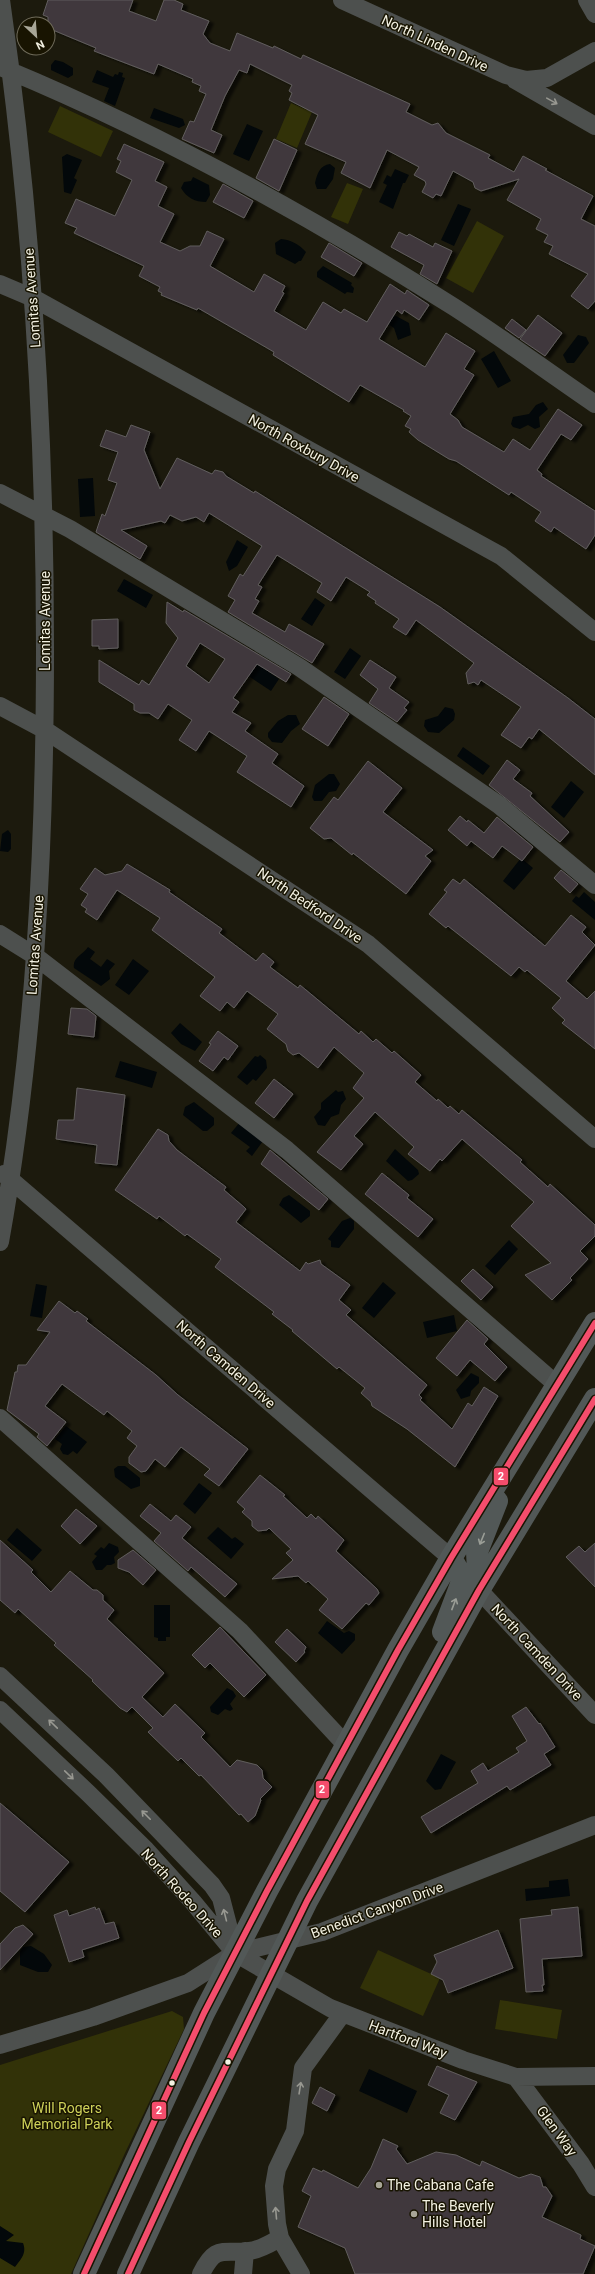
<svg xmlns="http://www.w3.org/2000/svg" width="595" height="2274" font-family="Roboto,sans-serif">
<style>
.green{fill:#323208}
.water{fill:#03080a}
.building{fill:#3f373e;stroke:#615e5d;fill-rule:evenodd;filter:url(#shadow)}
.lines{fill:none;stroke-linecap:round;stroke-linejoin:round}
.minor{stroke:#4d504e;stroke-width:18}
.major{stroke:#525857;stroke-width:22}
.bus-1-casing{stroke:#181401;stroke-width:9}
.bus-1{stroke:#f44d6c;stroke-width:6}
.oneway{stroke:#989891}
.oneway2{stroke:#9a9d96}
.bus-dot{fill:#f3f1e2;stroke:#181401;stroke-width:1.5}
.poi-dot{fill:#a8a697;stroke:#181401;stroke-width:1.5}
.labels{text-anchor:middle;stroke-width:3;stroke-linejoin:round;paint-order:stroke}
.street-label{font-size:14px;fill:#f3f1e2;stroke:#181401}
.park-label{font-size:14px;fill:#ced159;stroke:#181401}
.poi-label{font-size:14px;fill:#f3f1e2;stroke:#181401;text-anchor:start}
.line-badge{stroke:#181401;stroke-width:1.5}
.badge-label{font-size:11px;text-anchor:middle;font-weight:bold;fill:#fff}
</style>
<defs>
<filter id="shadow"><feDropShadow dx="4.5" dy="2.5" stdDeviation="1" flood-color="#0009"/></filter>
</defs>
<rect width="100%" height="100%" fill="#1c1a0d"/>
<path class="green" d="M291 103 312 112 297 148 276 139Z
M60 106 113 131 101 157 48 132Z
M347 183 363 189 348 224 331 217Z
M477 221 504 236 473 293 446 278Z
M378 1950 440 1978 423 2016 360 1988Z
M500 2000 562 2010 557 2039 495 2029Z
M172 2011 183 2017 184 2029 125 2153 71 2274H0V2065Z"/>
<path class="water" d="M55 60 63 62 73 68V75L68 78 51 70V65Z
M97 70 113 77 115 74 118 75 119 72 123 73 122 77 125 78 115 106 104 101 109 88 92 82Z
M154 108 183 119 185 125 179 128 150 118Z
M247 124 263 131 249 161 233 154Z
M67 154 82 160 74 178 77 180 71 194 64 192 62 157Z
M330 164 335 168 333 179 326 189H317L315 183C317 174 320 165 330 164Z
M395 169 409 175 405 183H403L393 209 379 202 387 185 383 183 387 175 391 177Z
M193 177 209 185 210 195 206 202C195 202 187 198 181 188L184 182 191 181Z
M458 204 471 209 454 246 441 240Z
M281 239C291 240 299 244 306 252L301 261H299L295 264 276 254 275 243Z
M323 266 352 283 351 285 354 288 353 293 347 292 345 294 317 277V272Z
M385 310 409 323 411 335 398 340 394 328 381 319Z
M578 335 586 337 589 343 574 363H567L563 355Z
M494 351 511 381 498 388 481 359Z
M543 402 548 409 539 417 540 427 535 429 528 425 520 429 513 427 511 424 513 417 529 414 536 405Z
M93 478 95 516 80 517 78 479Z
M237 540 248 547 237 566 229 571 226 562Z
M124 579 153 595 146 608 117 591Z
M315 598 325 605 312 626 301 619Z
M350 648 361 656 345 679 334 672Z
M252 660 279 679 271 691 244 673Z
M445 707 453 709 455 714 454 720 439 733 428 732 424 726 425 720 438 716Z
M288 715H296L300 724 291 731 282 743 272 742 268 737V733L278 721Z
M463 747 490 766 483 775 457 756Z
M329 774H334L340 784 336 791 329 792 322 801H314L312 797 315 785Z
M571 781 584 792 564 818 551 807Z
M8 830 11 834V849L8 852 0 851 2 834Z
M521 858 533 868 514 890 503 881Z
M584 892 595 902V920L572 901 576 896 579 898Z
M88 947 95 952 90 959 101 967 107 959 115 964 109 971 110 979 101 986 74 968C72 957 83 955 88 947Z
M133 959 149 971 129 995 115 985Z
M180 1023 202 1042 195 1051 181 1044 171 1033Z
M260 1055 266 1060 267 1068 256 1081 253 1079 247 1085 237 1077 255 1056 258 1057Z
M120 1061 157 1072 152 1088 115 1077Z
M336 1090 338 1092 343 1091 346 1099 341 1105 339 1114 331 1117 325 1126 318 1125 314 1117 321 1109V1103Z
M194 1102 214 1118V1125L207 1131H203L183 1115 185 1107Z
M240 1122 263 1141 252 1156 246 1151 250 1147 231 1133Z
M395 1149 418 1170 419 1174 412 1180 408 1181 386 1161Z
M289 1195 310 1211V1216L301 1223 279 1205 283 1198Z
M350 1218 354 1221V1229L339 1248 331 1247V1241L328 1239 342 1221Z
M509 1240 518 1249 495 1275 485 1266Z
M383 1282 396 1293 374 1318 362 1308Z
M36 1284 47 1286 42 1318 30 1316Z
M454 1315 457 1331 427 1338 423 1322Z
M471 1373 479 1377V1383L471 1391 470 1396 461 1399 456 1390Z
M66 1426 87 1442 77 1454 73 1451 68 1455 63 1454 60 1449 62 1444 55 1439Z
M118 1466H125L140 1478V1486L131 1489 115 1477 114 1469Z
M199 1483 212 1493 195 1514 183 1504Z
M218 1527 232 1539 235 1537 244 1544 231 1559 207 1538Z
M17 1528 42 1550 32 1561 7 1540Z
M109 1543 118 1547 119 1552 114 1557 115 1563 111 1565H107L102 1570H96L92 1562 97 1556 94 1554 101 1547 104 1549Z
M154 1605H170V1637H166V1641H158V1638L154 1637Z
M327 1621 344 1633 349 1631 355 1634V1640L342 1654 318 1633Z
M227 1688 233 1691 236 1696 230 1704 233 1709 230 1711 225 1709 218 1715 211 1712 210 1707Z
M441 1754 456 1762 441 1789 435 1790 426 1781Z
M568 1879 570 1896 526 1901 525 1889 549 1887V1881Z
M31 1946 44 1954 52 1965 48 1972H38L20 1965V1951L23 1947Z
M369 2069 417 2091 407 2113 359 2091Z
M0 2226 14 2235 6 2241 23 2243C27 2253 21 2259 15 2267L0 2258Z"/>
<path class="building" d="M48 0H133L129 11 156 21 164 0H174L183 4 181 10 209 21 203 34 210 43 230 51 237 33 273 48 274 46 301 59 303 55 410 104 406 112 432 125 438 123 446 133 490 155 488 158 514 172 523 156 547 169 545 170 593 196 581 219 595 226V301L588 309 571 296 588 274 549 254 553 246 544 242 548 235 536 229 541 219 507 200 519 179 481 191 475 188 473 182 453 171 441 196 436 194 433 198 422 192 426 184 425 181 414 175 419 167 387 150 370 188 341 173 346 162 305 144 318 115 289 100 292 93 289 91 292 85 250 64 247 73 239 70 225 96 211 130 222 135 214 153 182 139 190 121 194 122 206 94 199 91 201 86 192 82 193 79 158 64 154 74 94 51 96 48 48 28V17L43 15Z
M274 139 297 150 279 191 256 178Z
M124 144 164 162 155 181 167 187 158 206 174 214 160 242 180 251 190 246H200L207 231 224 239 210 266 254 292 264 274 285 286 282 292 284 293 274 311 306 330 323 302 341 313 344 309 367 322 390 284 405 294 407 290 411 293 429 305 419 320 404 310 402 314 397 310 379 339 425 367 446 333 475 351 464 369 474 375 450 414 458 420 462 427 504 452 513 439 530 450 558 409 582 425 571 440 561 434 537 470 542 474 541 476 595 511V535L586 549 554 527 551 532 535 521 541 512 511 492 509 495 456 461 449 459 418 440 409 432 411 429 405 426 411 416 403 411 404 410 360 385 349 402 273 355 274 352 198 308 197 310 161 295 162 293 158 291 160 287 139 276 144 266 74 233 77 228 65 223 76 199 115 216 132 180 116 172 121 161 117 159Z
M223 184 253 201 244 218 213 202Z
M399 232 407 236 409 234 433 247 435 243 452 251 437 284 420 274 424 265 391 247Z
M329 243 362 263 354 276 321 257Z
M538 315 562 333 545 356 520 339Z
M512 319 526 330 519 338 505 328Z
M131 425 150 432 144 450 160 489 177 458 212 474 215 470 223 472 226 476 254 493 255 491 440 607 568 698 595 719V775L539 729 532 739 529 737 521 748 501 735 521 707 481 680 478 685 474 682 468 684 466 673 474 663 416 620 406 635 393 627 399 619 375 603 376 601 367 595 370 592 346 577 331 601 317 592 322 583 277 555 258 585 262 587 255 599 259 601 252 613 285 632 289 624 324 644 312 663 228 612 235 600 228 596 240 574 243 576 262 546 209 513 204 522 196 517 182 521 170 515 165 523 161 521 121 530 147 546 140 559 96 532 102 514 105 516 117 483 108 480 118 452 100 446 106 430 126 437Z
M167 602 183 612 184 610 291 674 286 682 257 664 233 698 239 702 232 712 251 723 245 731 278 754 272 763 304 786 291 807 237 772 247 756 209 731 196 751 179 740 192 720 168 704 158 719 149 713H140L134 710V704L99 682V660L139 685 142 680 149 685 178 638 166 623ZM200 643 225 659 209 683 186 666Z
M118 619V648L99 649V646H92V620Z
M370 660 396 677 389 688 409 702 404 708 407 710 397 722 369 703 378 689 360 675Z
M324 697 349 714 328 746 302 729Z
M507 760 520 770 513 779 532 793 530 796 569 832 560 842 489 785Z
M368 761 402 788 383 812 433 850 425 856 431 861 406 894 353 853 352 855 331 838 324 839 310 828 334 797 338 800Z
M460 816 467 822 468 820 484 833 497 817 533 847 522 861 502 846 493 858 471 841 467 846 448 830Z
M127 864 170 890 169 892 222 929 219 933 256 961 263 953 274 962 270 967 298 988 300 985 359 1034 361 1031 373 1042 376 1039 392 1053 394 1051 421 1075 415 1082 437 1101 438 1099 448 1108 450 1106 459 1114 462 1110 522 1160 520 1162 548 1187 550 1184 595 1225V1236L580 1251 588 1259 570 1278 572 1280 552 1300 525 1275 551 1263 511 1226 534 1202 462 1139 442 1161 440 1159 430 1171 408 1154 414 1147 375 1112 354 1136 363 1144 341 1170 317 1152 364 1098 353 1088 364 1073 334 1047 318 1068 299 1053 293 1055 288 1051 286 1044 267 1029 278 1014 247 991 234 1008 227 1002 220 1011 200 996 215 977 152 930 160 918 117 890 97 920 85 912 87 909 81 905 88 894 80 889 95 868 105 875 122 871Z
M561 870 578 884 570 893 554 878Z
M453 879 460 884 464 879 545 946 571 915 586 927 582 932 595 945 566 981 587 999 595 991V1049L562 1023 565 1020 552 1008 561 998 527 970 525 972 519 967 511 976 448 926 446 928 429 914 447 892 444 890Z
M71 1008 87 1009 96 1016 94 1037 68 1034Z
M218 1031 238 1046 228 1060 224 1057 213 1071 199 1061 211 1044 209 1043Z
M274 1079 293 1094 274 1118 255 1103Z
M77 1088 125 1095 117 1165 95 1163 97 1145 56 1139 58 1120H74Z
M158 1129 168 1135 169 1141 177 1150 226 1187 224 1190 244 1207 246 1209 236 1222 300 1271 306 1262 308 1264 320 1260 321 1264 350 1285 339 1300 351 1310 346 1315 427 1385 419 1395 422 1398 420 1400 452 1429 468 1403 472 1406 484 1387 498 1396 455 1467 407 1429 372 1406 371 1402 361 1393 365 1388 339 1367 337 1369 292 1331 293 1330 272 1314 274 1312 215 1267 221 1259 187 1234 185 1236 159 1216 157 1219 115 1190Z
M270 1150 328 1199 319 1210 261 1164Z
M382 1173 409 1195 407 1198 433 1219 418 1237 365 1194Z
M473 1269 493 1287 481 1300 461 1281Z
M59 1301 75 1313 77 1311 88 1319 86 1321 156 1375 178 1395 248 1449 219 1486 204 1475 210 1469 181 1447 165 1467 155 1459 146 1471 141 1472 129 1463V1457L137 1446 127 1438 132 1431 107 1411 104 1415 62 1384 45 1406 66 1422 47 1446 37 1437 39 1434 7 1410 15 1372H17L18 1365H26L50 1332 37 1330Z
M467 1320 488 1339 484 1344 507 1367 495 1381 470 1360 457 1376 436 1358Z
M260 1475 285 1495 283 1496 307 1518 311 1514 316 1519 318 1516 344 1540 336 1551 377 1589 379 1593 369 1605 366 1603 342 1629 319 1610 328 1599 308 1581 306 1583 298 1576 272 1579 293 1560 286 1553 291 1549 269 1528 267 1530 258 1531 252 1526V1521L242 1512 245 1509 237 1502Z
M150 1504 171 1521 176 1515 191 1527 182 1538 237 1584 225 1597 191 1567 188 1571 154 1541 161 1533 140 1516Z
M76 1509 97 1526 80 1544 61 1526Z
M0 1540 33 1570 31 1572 51 1592 70 1571 93 1590H97L103 1595V1600L114 1610 107 1619 164 1673 142 1697 163 1717 175 1704 205 1733 201 1737 230 1767 237 1760 257 1765 262 1770 263 1778 272 1787 260 1799 261 1800 255 1816 248 1822 241 1814 239 1815 201 1775 199 1776 181 1758 178 1761 148 1732 153 1728 132 1707 127 1712 120 1708 92 1681 93 1680 54 1645 56 1643 18 1609 15 1613 0 1600Z
M595 1543V1587L566 1557 579 1546 585 1552Z
M133 1550 156 1570 143 1585 129 1572 118 1568V1560Z
M220 1627 266 1675 244 1697 210 1663 205 1668 192 1655Z
M287 1629 306 1647 304 1651 305 1652 296 1662 275 1642Z
M526 1707 539 1724 540 1723 555 1747 544 1754 551 1765 510 1790 507 1786 431 1833 421 1817 478 1783 471 1771 483 1763 488 1771 519 1752 516 1748 527 1741 512 1716Z
M0 1803 69 1862 25 1912 0 1891Z
M95 1907 96 1910 99 1908 105 1924 114 1922 119 1938 82 1950 84 1957 69 1962 54 1915 67 1910 69 1916Z
M578 1907 582 1956 542 1959 544 1985H542L543 1991 526 1992 520 1919 552 1915 551 1910Z
M23 1925 33 1934 0 1970V1944L15 1928Z
M498 1930 513 1968 448 1993 443 1980 431 1974 437 1962 434 1955Z
M437 2066 477 2082 455 2120 440 2113 449 2095 428 2085Z
M320 2087 335 2095 327 2111 312 2103Z
M383 2139 398 2146 396 2149 407 2164 436 2152 456 2155 480 2166 482 2161 519 2178 531 2174 540 2177 543 2187H546L552 2196 542 2217 581 2235 580 2239 595 2246 583 2274H355L345 2248 298 2227 311 2196 302 2191 313 2168 322 2172 323 2170 358 2188 371 2168Z"/>
<g class="lines">
<path class="minor" d="M342 0 506 75 526 80 547 78 595 51
M587 0 595 14
M3 68C160 133 310 216 454 307 502 338 548 372 595 404
M515 80 595 126
M0 284 33 298 501 556 595 632
M0 493 70 529 299 667 499 805 595 885
M0 706 45 730 368 944 595 1139
M0 934 35 956 287 1150 556 1384
M4 1174 451 1558
M0 1242C35 1047 45 847 45 649 45 432 32 215 1 0
M0 1418 240 1631 346 1745
M479 1590 595 1715
M0 1676 106 1775 212 1885 221 1898 234 1948
M0 1710 88 1793 146 1850 193 1902 235 1953 330 2008 463 2060 516 2077 595 2076
M0 2045 93 2017 188 1983 235 1953 322 1932 595 1825
M516 2077 581 2164 595 2187
M201 2274C216 2244 222 2254 249 2251 260 2250 271 2243 280 2238
M243 2274 245 2251
M301 2274 280 2238 277 2224 274 2186 277 2169 295 2131 303 2068 343 2013"/>
<path class="major" d="M479 1590 477 1552 497 1501
M443 1632 463 1579 451 1558
M84 2274 204 2013 267 1891 398 1650 451 1558 595 1323
M128 2274 189 2142 307 1901 479 1590 595 1399"/>
<g class="bus-1-casing">
<path id="bus-1" d="M84 2274 204 2013 267 1891 398 1650 451 1558 595 1323
M128 2274 189 2142 307 1901 479 1590 595 1399"/>
</g>
<use href="#bus-1" class="bus-1"/>
</g>
<defs><path id="oneway-shaft" d="M-6 0H5M1.5-3L5.5 0L1.5 3" fill="none" stroke-width="1.6" stroke-linecap="round" stroke-linejoin="round"/></defs>
<g class="oneway">
<use href="#oneway-shaft" transform="translate(552 101) rotate(29)"/>
<use href="#oneway-shaft" transform="translate(53 1724) rotate(-136)"/>
<use href="#oneway-shaft" transform="translate(69 1775) rotate(44)"/>
<use href="#oneway-shaft" transform="translate(146 1815) rotate(-135)"/>
<use href="#oneway-shaft" transform="translate(225 1915) rotate(-104)"/>
<use href="#oneway-shaft" transform="translate(300 2088) rotate(-81)"/>
<use href="#oneway-shaft" transform="translate(276 2213) rotate(-95)"/>
</g>
<g class="oneway2">
<use href="#oneway-shaft" transform="translate(482 1539) rotate(112)"/>
<use href="#oneway-shaft" transform="translate(454 1604) rotate(-69)"/>
</g>
<g class="bus-dot">
<circle cx="228" cy="2062" r="3.5"/>
<circle cx="172" cy="2083" r="3.5"/>
</g>
<g class="poi-dot">
<circle cx="379" cy="2185" r="4"/>
<circle cx="414" cy="2214" r="4"/>
</g>
<g class="labels">
<g class="street-label">
<text transform="translate(435 43) rotate(25)" y="5">North Linden Drive</text>
<text transform="translate(32 298) rotate(-94)" y="5">Lomitas Avenue</text>
<text transform="translate(304 448) rotate(29)" y="5">North Roxbury Drive</text>
<text transform="translate(45 621) rotate(-90)" y="5">Lomitas Avenue</text>
<text transform="translate(310 905) rotate(34)" y="5">North Bedford Drive</text>
<text transform="translate(35 945) rotate(-86)" y="5">Lomitas Avenue</text>
<text transform="translate(226 1364) rotate(41)" y="5">North Camden Drive</text>
<text transform="translate(537 1652) rotate(47)" y="5">North Camden Drive</text>
<text transform="translate(182 1893) rotate(48)" y="5">North Rodeo Drive</text>
<text transform="translate(377 1910) rotate(-20)" y="5">Benedict Canyon Drive</text>
<text transform="translate(408 2039) rotate(21)" y="5">Hartford Way</text>
<text transform="translate(557 2131) rotate(54)" y="5">Glen Way</text>
</g>
<g class="park-label">
<text x="67" y="2113">Will Rogers<tspan x="67" dy="16">Memorial Park</tspan></text>
</g>
<g class="poi-label">
<text x="387" y="2190">The Cabana Cafe</text>
<text x="422" y="2211">The Beverly<tspan x="422" dy="16">Hills Hotel</tspan></text>
</g>
</g>
<g class="line-badge">
<rect x="493" y="1467" width="16" height="19" rx="4" fill="#f44d6c"/>
<rect x="315" y="1780" width="15" height="19" rx="4" fill="#f44d6c"/>
<rect x="151" y="2101" width="16" height="19" rx="4" fill="#f44d6c"/>
</g>
<g class="badge-label">
<text x="501" y="1480">2</text>
<text x="322" y="1793">2</text>
<text x="159" y="2114">2</text>
</g>
<g transform="translate(36 36) rotate(154)"><circle r="19" fill="#181401" stroke="#706c5b"/>
<path d="M0-3L7 15L0 10L-7 15Z" fill="#a8a697"/>
<text y="-6" font-size="11" font-weight="bold" text-anchor="middle" fill="#f3f1e2">N</text>
</g>
</svg>
